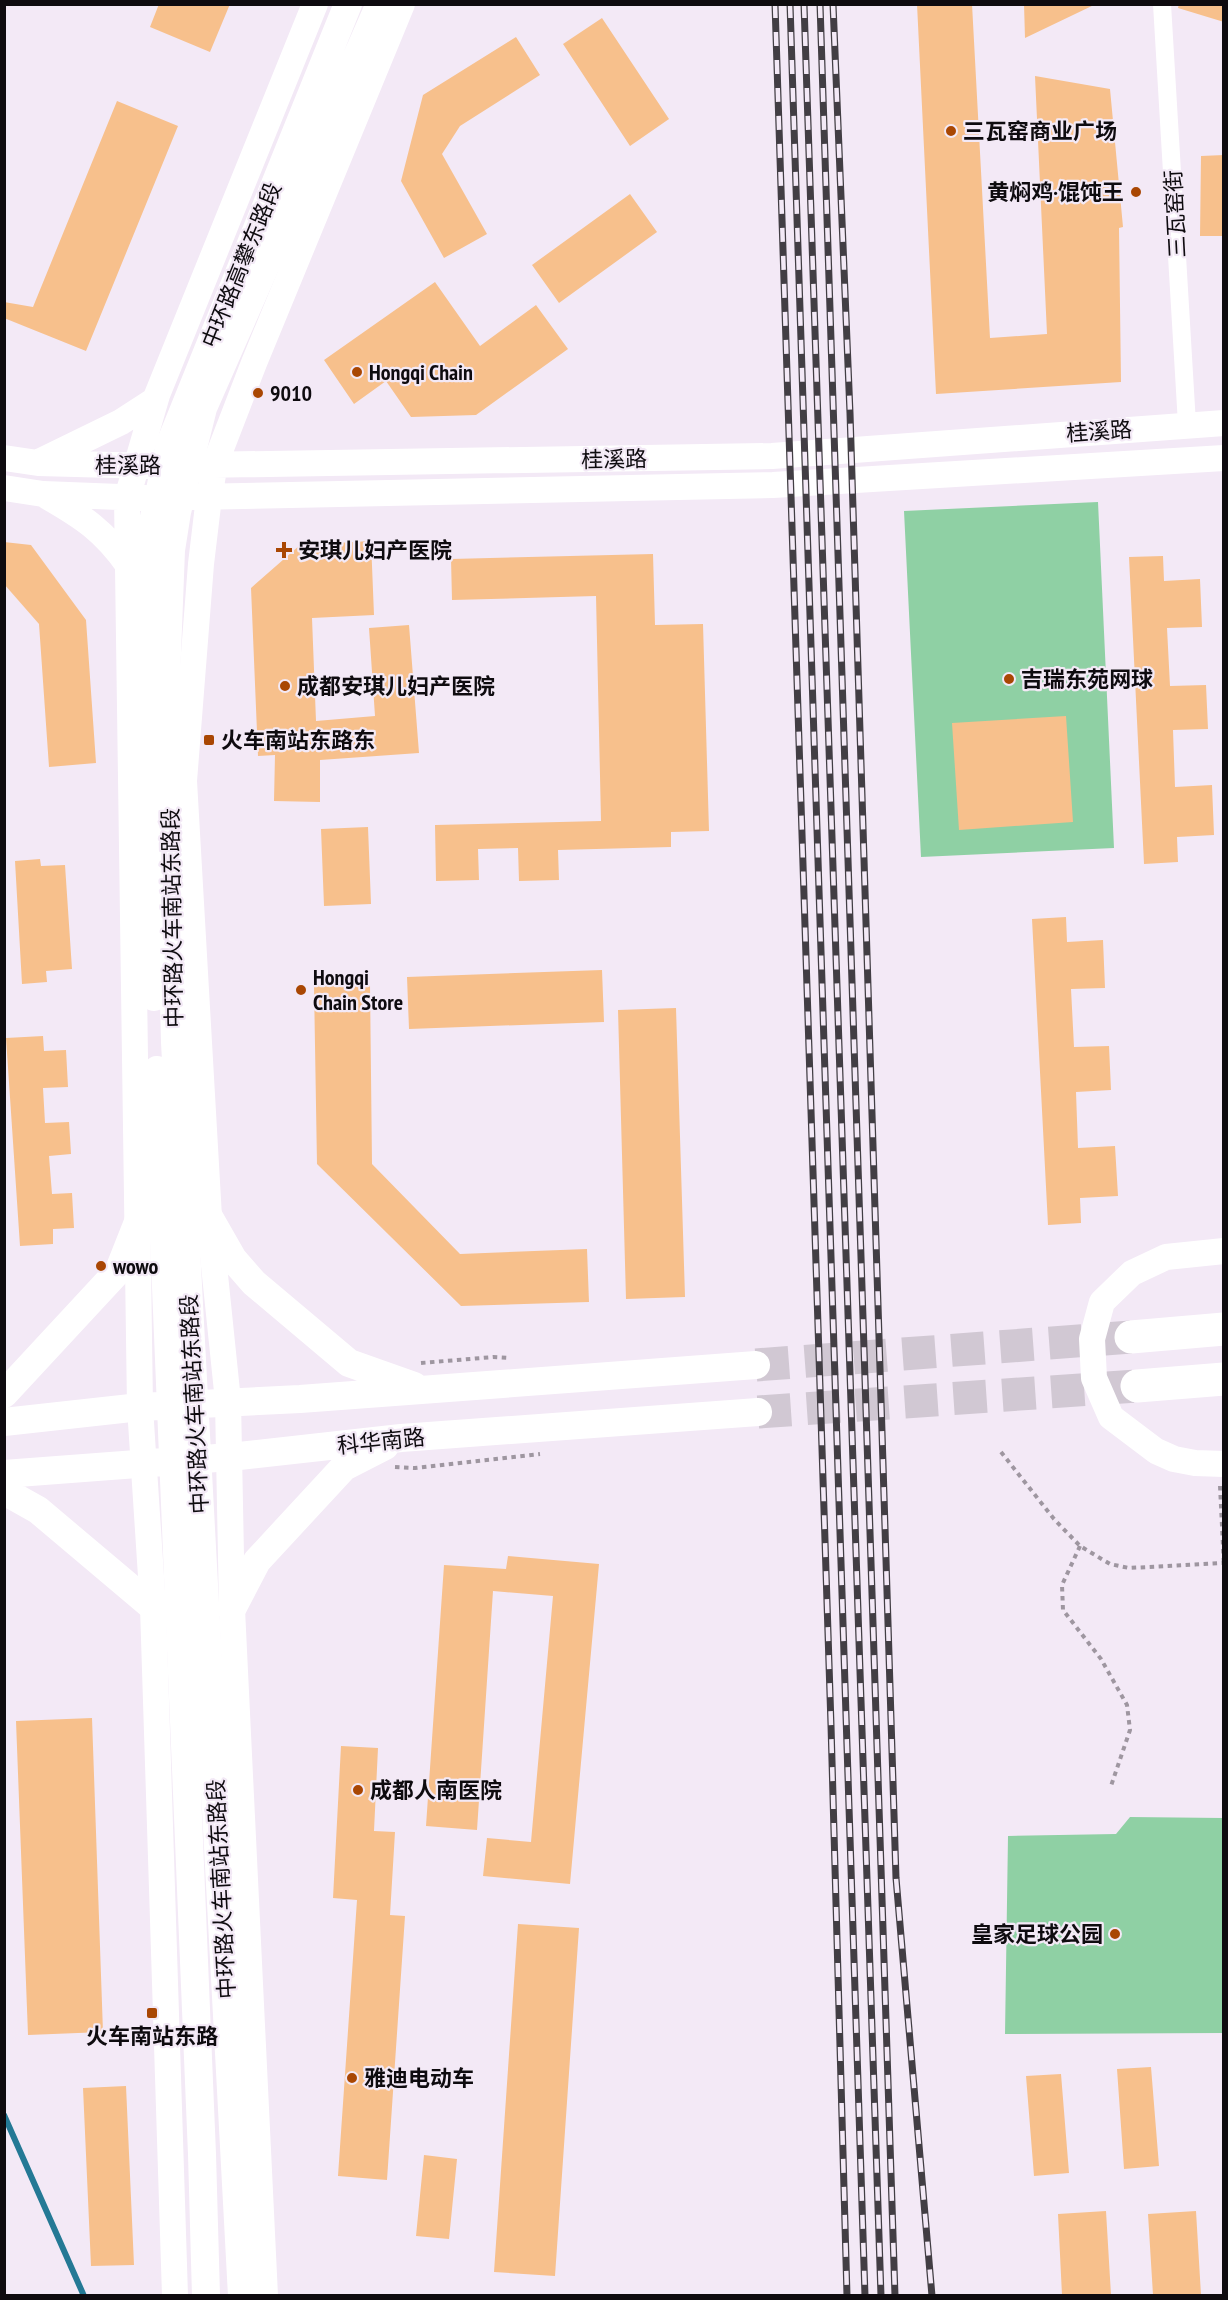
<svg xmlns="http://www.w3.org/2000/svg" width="1228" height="2300" font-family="'PT Sans Narrow','Noto Sans SC',sans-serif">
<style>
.green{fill:#8fd0a4}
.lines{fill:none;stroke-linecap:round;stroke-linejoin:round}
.stream{stroke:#247995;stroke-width:6}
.building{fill:#f7c08c}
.highway-tunnel{stroke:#d1c8d3;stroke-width:33;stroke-dasharray:33 16;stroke-linecap:butt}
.path{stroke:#9e96a0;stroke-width:4;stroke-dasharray:4.5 4.5;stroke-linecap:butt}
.street{stroke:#fff;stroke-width:18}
.secondary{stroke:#fff;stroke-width:26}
.primary{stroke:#fff;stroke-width:28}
.highway{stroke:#fff;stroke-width:33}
.rail-casing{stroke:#423e44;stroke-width:7}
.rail{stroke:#f3e9f6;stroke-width:4.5;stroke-dasharray:14;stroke-linecap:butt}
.poi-dot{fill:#a94703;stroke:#f3e9f6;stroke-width:2}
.labels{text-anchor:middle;stroke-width:4.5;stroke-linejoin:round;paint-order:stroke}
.poi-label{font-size:22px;font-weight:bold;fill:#0e0b0f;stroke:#f3e9f6;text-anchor:start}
.street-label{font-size:22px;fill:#0e0b0f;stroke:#f3e9f6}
</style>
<rect width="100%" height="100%" fill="#f3e9f6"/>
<path class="green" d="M1098 502 1114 848 921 857 904 511Z
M1130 1817 1223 1818V2033L1005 2034 1008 1836 1116 1834Z"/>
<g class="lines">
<path class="stream" d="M4 2115 84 2296"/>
</g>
<path class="building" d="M159 4H230L210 52 150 27Z
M917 4H972L990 338 1047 334 1035 76 1110 89 1123 227 1119 228 1121 382 936 394Z
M1024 4H1096L1025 38Z
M1179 4H1224V22L1178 8Z
M602 18 669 119 630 146 563 44Z
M516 37 540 75 460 126 442 154 487 234 444 258 401 181 423 95Z
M117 101 178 126 86 351 4 318V302L33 307Z
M1224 155V236H1200L1201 156Z
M630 194 657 232 559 303 532 265Z
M435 282 480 346 536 305 568 349 476 415 411 417 386 381 354 404 324 360Z
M371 541 374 615 312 618 316 721 375 716 369 628 409 625 419 753 320 760V802L274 801 275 755 258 756 251 588 300 545Z
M4 542 31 545 86 620 96 763 49 767 39 624 4 584Z
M653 554 655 625 703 624 709 831 671 832V847L558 850 559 880 519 881 518 848 478 849 479 880 436 881 435 825 601 821 596 596 452 600 451 559Z
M1163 556 1164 581 1200 579 1202 627 1167 628 1170 686 1206 685 1208 729 1173 730 1175 787 1212 785 1214 835 1177 837 1178 862 1144 864 1129 557Z
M1066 716 1073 822 959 830 952 723Z
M368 827 371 904 324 906 321 829Z
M40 859 41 866 65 865 72 969 46 971 47 982 22 984 15 861Z
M1066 917 1067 942 1103 940 1105 988 1071 989 1074 1047 1109 1046 1111 1090 1076 1092 1078 1148 1115 1146 1118 1196 1080 1198 1081 1223 1048 1225 1032 919Z
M602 970 604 1022 409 1029 407 977Z
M370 985 372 1164 460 1254 587 1249 589 1302 461 1306 317 1164 314 986Z
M676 1008 685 1297 626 1299 618 1010Z
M43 1036 44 1051 66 1050 68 1087 43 1088 45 1123 69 1122 71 1154 49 1156 52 1194 72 1193 74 1228 53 1229V1244L20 1246 6 1038Z
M508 1556 599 1564 570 1884 483 1876 487 1838 531 1842 553 1596 493 1591 477 1830 426 1826 444 1565 506 1569Z
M92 1718 103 2032 28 2035 16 1721Z
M341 1746 378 1748 374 1831 395 1832 390 1915 405 1916 387 2180 338 2176 357 1900 333 1898Z
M518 1924 579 1928 555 2276 494 2272Z
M1151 2067 1159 2166 1124 2169 1117 2069Z
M1061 2074 1069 2173 1034 2176 1026 2076Z
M126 2086 134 2265 91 2266 83 2088Z
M424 2155 457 2159 449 2239 416 2236Z
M1106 2211 1111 2295H1062L1058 2214Z
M1196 2211 1201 2295H1153L1148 2214Z"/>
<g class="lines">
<path class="highway-tunnel" d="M756 1365 1131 1337
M758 1412 1137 1386"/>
<path class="path" d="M421 1363 493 1357 509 1358
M1001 1452 1054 1519 1080 1546 1110 1564 1129 1568 1223 1563
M395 1467 415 1468 540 1454
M1220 1486 1224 1566
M1080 1546 1062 1585 1063 1610 1101 1659 1127 1705 1130 1730 1111 1786"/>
<path class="street" d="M1162 4 1187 424"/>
<path class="secondary" d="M4 458 38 463 151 466
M39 462 121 422 155 400
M199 465 772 456 1224 423
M4 488 43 494 145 498
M48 497C83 517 104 531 128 565
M193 497 773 485 1224 458
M1224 1251 1166 1257 1132 1273 1102 1302 1092 1339 1094 1378 1111 1417 1156 1451 1174 1459 1195 1463 1224 1464
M175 2296 153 1607 140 1407 127 498 157 395 315 4
M265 2296 232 1609 228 1401 209 1217 184 781 201 564 209 497 215 464 254 363 402 4"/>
<path class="primary" d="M154 997 143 678 151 531 170 444 348 4
M157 1070 202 2154 206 2296
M209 1217 233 1259 254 1283 349 1363 414 1386
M4 1394 119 1270 138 1222
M4 1422 140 1407 300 1399 756 1365
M4 1474 230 1457 401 1438 758 1412
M4 1491 38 1510 153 1607
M232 1609 257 1561 344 1467 385 1446
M242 2296 175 1042 166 679 171 550 177 512 203 408 380 4"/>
<path class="highway" d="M1131 1337 1224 1329
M1137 1386 1224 1379"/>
<g class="rail-casing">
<path id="rail" d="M775 4 831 1725 847 2296
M790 4 865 2296
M804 4 881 2296
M820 4 895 2296
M833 4 850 413 896 1878 932 2296"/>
</g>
<use href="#rail" class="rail"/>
</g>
<g class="poi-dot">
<circle cx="951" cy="131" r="6"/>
<circle cx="1136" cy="192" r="6"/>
<circle cx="357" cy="372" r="6"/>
<circle cx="258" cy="393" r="6"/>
<path d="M281 541h6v6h6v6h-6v6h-6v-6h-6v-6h6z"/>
<circle cx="1009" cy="679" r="6"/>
<circle cx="285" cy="686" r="6"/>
<rect x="203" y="734" width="12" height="12" rx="3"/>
<circle cx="301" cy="990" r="6"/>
<circle cx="101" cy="1266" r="6"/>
<circle cx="358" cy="1790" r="6"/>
<circle cx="1115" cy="1934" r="6"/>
<rect x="146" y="2007" width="12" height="12" rx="3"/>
<circle cx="352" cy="2078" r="6"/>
</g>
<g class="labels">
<g class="poi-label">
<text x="963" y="139">三瓦窑商业广场</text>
<text x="1124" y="200" text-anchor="end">黄焖鸡·馄饨王</text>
<text x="369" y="380">Hongqi Chain</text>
<text x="270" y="401">9010</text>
<text x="298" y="558">安琪儿妇产医院</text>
<text x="1021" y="687">吉瑞东苑网球</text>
<text x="297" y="694">成都安琪儿妇产医院</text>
<text x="221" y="748">火车南站东路东</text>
<text x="313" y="985">Hongqi<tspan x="313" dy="25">Chain Store</tspan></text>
<text x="113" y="1274">wowo</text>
<text x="370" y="1798">成都人南医院</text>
<text x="1103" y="1942" text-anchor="end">皇家足球公园</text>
<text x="152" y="2044" text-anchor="middle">火车南站东路</text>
<text x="364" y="2086">雅迪电动车</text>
</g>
<g class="street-label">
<text transform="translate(1175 214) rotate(-93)" y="8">三瓦窑街</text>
<text transform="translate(241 265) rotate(-68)" y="8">中环路高攀东路段</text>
<text transform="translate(1099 431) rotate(-4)" y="8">桂溪路</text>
<text transform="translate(614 459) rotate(-1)" y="8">桂溪路</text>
<text x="128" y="473">桂溪路</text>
<text transform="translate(172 918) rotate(-91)" y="8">中环路火车南站东路段</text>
<text transform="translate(194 1404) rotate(-93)" y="8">中环路火车南站东路段</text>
<text transform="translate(381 1441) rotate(-6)" y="8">科华南路</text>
<text transform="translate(221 1889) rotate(-93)" y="8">中环路火车南站东路段</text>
</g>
</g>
<rect width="1228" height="2300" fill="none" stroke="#0e0b0f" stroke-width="12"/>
</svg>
